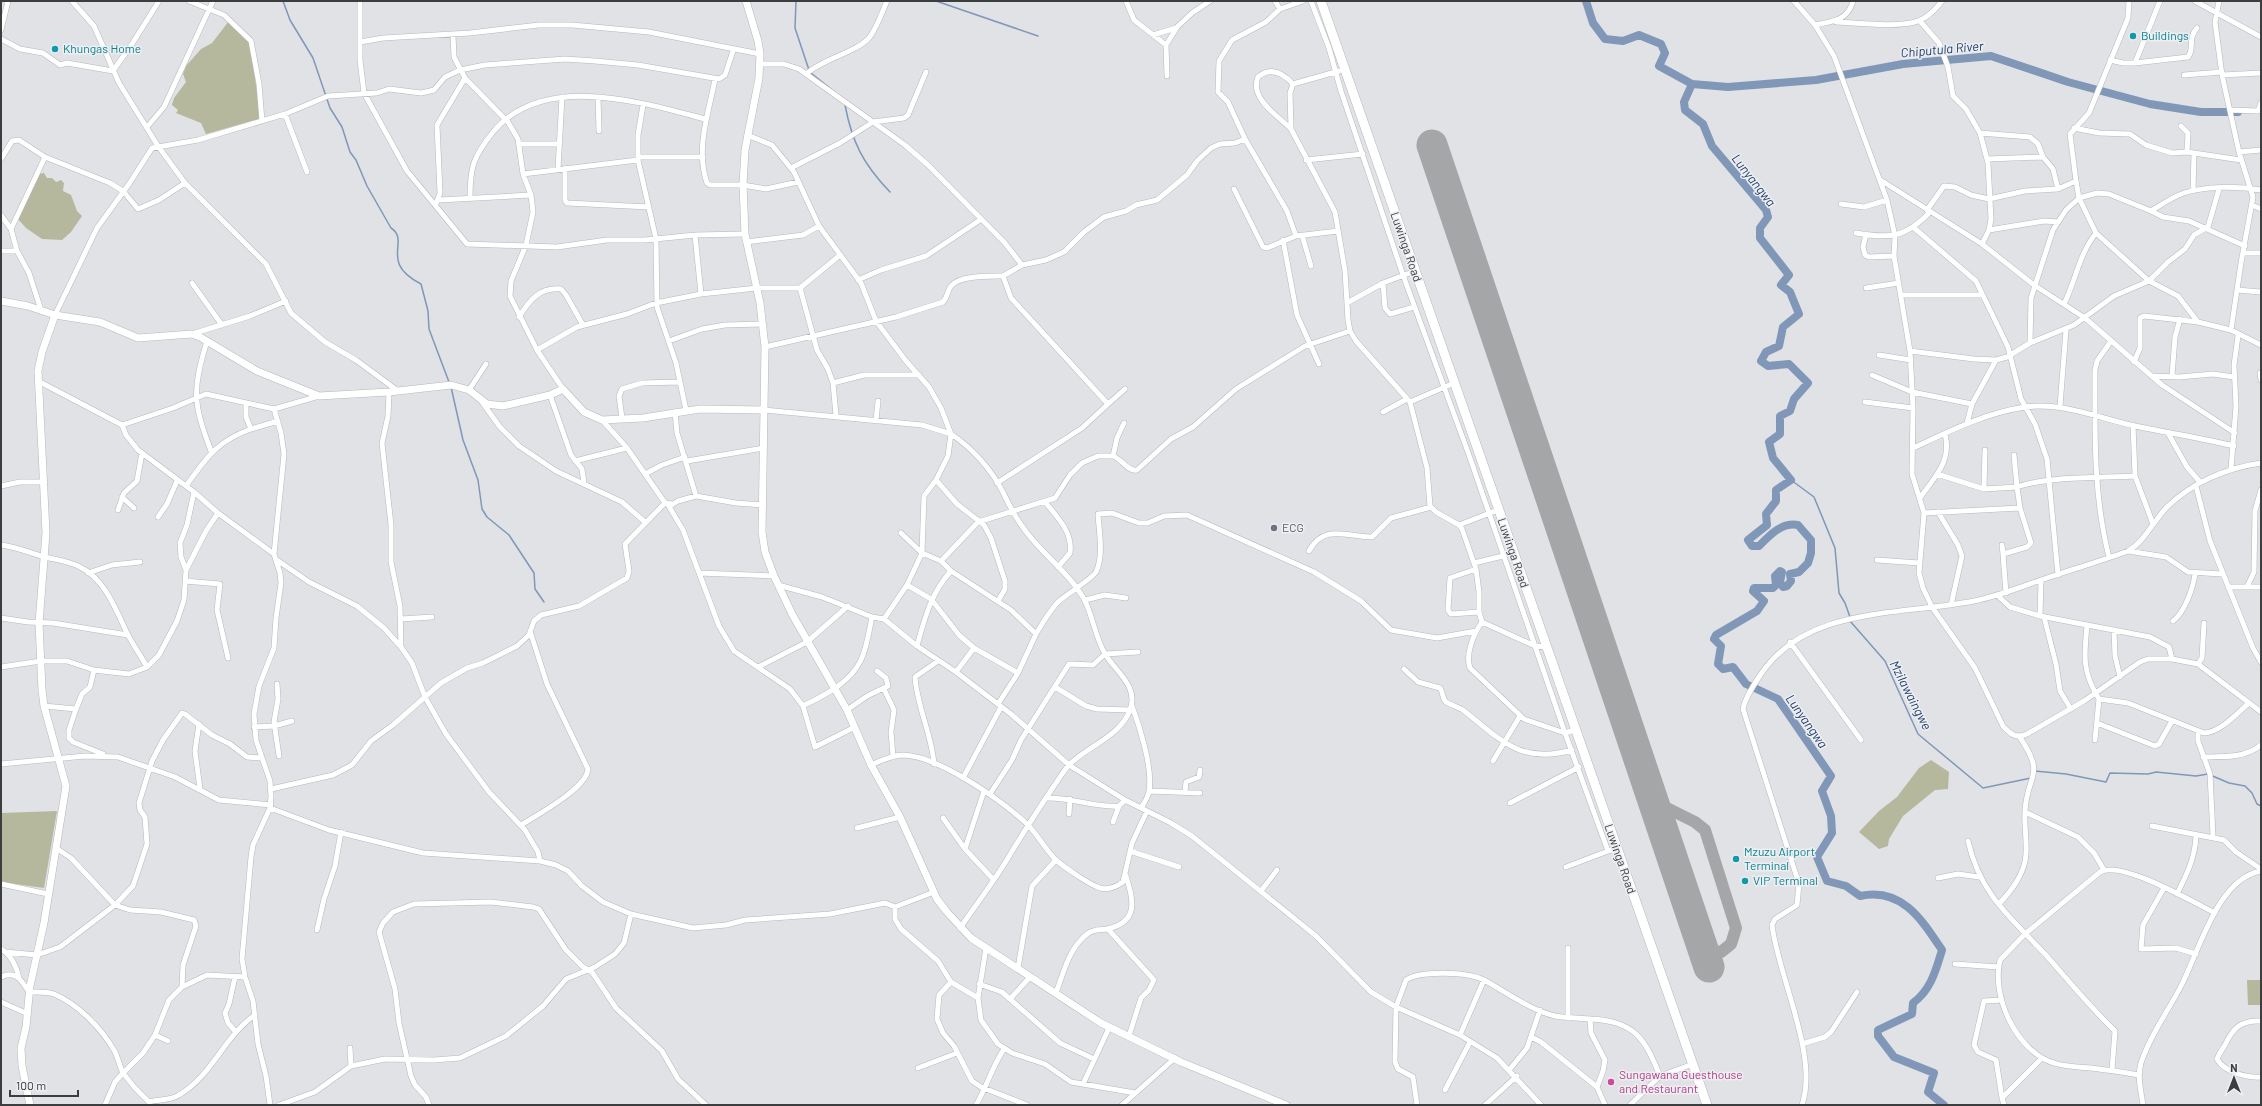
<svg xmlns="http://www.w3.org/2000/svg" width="2262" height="1106" font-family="Barlow,sans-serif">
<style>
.green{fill:#b5b89c}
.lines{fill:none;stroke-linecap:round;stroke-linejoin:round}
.stream{stroke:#8097b8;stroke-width:1.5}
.river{stroke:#8097b8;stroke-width:8}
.taxiway{stroke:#a4a6a8;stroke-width:12}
.runway{stroke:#a4a6a8;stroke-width:31}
.street-casing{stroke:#b6b8bc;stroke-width:6}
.secondary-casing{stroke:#b6b8bc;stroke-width:8}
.highway-casing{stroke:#b6b8bc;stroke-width:10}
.street{stroke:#fff;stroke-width:5}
.secondary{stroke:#fff;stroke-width:7}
.highway{stroke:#fff;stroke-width:9}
.culture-dot{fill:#0f9aa8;stroke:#edeff3;stroke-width:1.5}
.worship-dot{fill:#6b7280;stroke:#edeff3;stroke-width:1.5}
.hotel-dot{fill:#d1479c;stroke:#edeff3;stroke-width:1.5}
.labels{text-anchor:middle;stroke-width:3;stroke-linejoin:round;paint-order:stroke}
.culture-label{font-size:12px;fill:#0d838f;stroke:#edeff3;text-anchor:start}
.street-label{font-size:12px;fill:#3c3d3e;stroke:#edeff3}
.worship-label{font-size:12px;fill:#5b616d;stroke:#edeff3;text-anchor:start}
.hotel-label{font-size:12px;fill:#b23c85;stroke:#edeff3;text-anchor:start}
.water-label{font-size:13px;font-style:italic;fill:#1e3c69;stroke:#edeff3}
</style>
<rect width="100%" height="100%" fill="#e0e2e6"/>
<path class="green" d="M229 21 250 42 260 114 259 119 206 134 201 123 176 113 178 110 172 105 174 98 186 82 183 74 186 66 201 49 212 43Z
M44 173 47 178H52L56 182 61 180 64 183 63 191 71 195 77 211 82 216 71 232 62 240 42 239 26 228 18 219 39 174Z
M1931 760 1949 772 1948 789 1935 790 1903 816 1889 839 1888 846 1879 849 1859 832 1879 811 1897 797 1919 768Z
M57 811 44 888 1 882V813Z
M2247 980H2261V1005H2248Z"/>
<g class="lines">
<path class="stream" d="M283 1 290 20 313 58 330 108 342 127 350 152 356 160 367 186 391 228C411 241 378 262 421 284L428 311 429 329 449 382
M796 1 795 28 809 70
M936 1 1038 36
M811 73 831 89
M845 105C852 142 863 164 890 192
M451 387 463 440 478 480 482 509 487 517 509 535 534 573 535 589 544 602
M1791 480 1814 497 1835 548 1839 593 1845 603 1850 617
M1850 621 1885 661 1918 734 1983 788 2031 778
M2035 771 2066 774 2106 782 2110 773 2148 774 2156 772 2196 776 2208 774 2229 783 2245 786 2252 793 2257 804 2261 806"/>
<path class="river" d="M1586 1 1593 23 1605 39 1623 41 1639 35 1661 44 1665 53 1659 66 1692 84 1684 102 1685 110 1703 124 1712 146 1766 210 1768 217 1760 228V238L1789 275 1781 285 1790 292 1799 314 1783 327 1779 346 1766 352 1761 361 1768 366 1789 364 1808 383 1794 399 1790 411 1780 416V434L1769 442 1773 458 1791 480 1776 490V501L1766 514 1767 525 1748 540 1752 546H1759C1769 536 1781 522 1798 525L1811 540V553L1808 563 1799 572 1790 574 1791 581 1787 586 1783 587 1780 582 1782 572 1780 571 1775 576 1776 585 1773 588H1754L1753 591 1764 601 1757 611 1716 635 1714 639 1721 646 1718 664 1723 669 1733 667 1746 684 1778 699 1831 776 1822 791 1831 816 1832 833 1817 857 1827 881 1846 886 1860 896C1902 887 1922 920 1942 950 1936 970 1931 990 1913 1003L1912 1014 1878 1030V1036L1894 1057 1934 1073 1928 1092 1944 1105
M1692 84 1728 87 1816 80 1903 64 1991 56 2068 82 2150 104 2201 112H2238"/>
<path class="taxiway" d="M1653 801 1695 822 1705 830 1736 928 1731 944 1721 952 1710 951 1701 944
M1662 828 1665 817 1671 811"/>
<path class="runway" d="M1432 145 1709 967"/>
<g class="street-casing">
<path id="street" d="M72 1 94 26 119 83 158 146 185 183 266 264 291 313 325 342 356 360 398 391
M189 1 224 15 251 41 259 84 262 121
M360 1V60L364 93 407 171 467 244 557 247 607 240H645L695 235 745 234
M1126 1 1134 20 1166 45 1167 76
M1275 1 1280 9
M1311 1 1329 48 1341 91 1403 275 1469 455 1565 733 1608 851 1617 849
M1794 1 1815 25 1834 56 1887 200 1895 236 1894 256 1910 351 1913 408 1912 474 1924 513 1919 573 1923 588 1932 607 1975 668 2003 726C2010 734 2016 739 2027 734L2084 701 2140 662 2148 659H2172
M2195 1 2261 37
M2219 1 2215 22 2222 75 2239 152 2253 197 2241 263 2231 330
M1920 21 1939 43 1948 67 1953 96 1966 109 1980 133 1988 163 1991 219 1989 230 1982 244
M1836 22C1856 23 1900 28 1918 21 1927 18 1936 9 1942 1
M1815 25C1832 21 1848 21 1853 1
M1 30 8 1
M453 35 454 57 465 78 508 122 518 139 523 174 531 195 533 212 526 245 511 281 510 296 537 350 563 389
M1153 35 1176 28 1192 13 1210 1
M1 39 20 49 43 53 60 65 67 63 113 71 132 44 159 1
M360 42 383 38 470 33 539 25H572L649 32 760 54
M1166 45 1176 29
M2110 60 2123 63H2135L2160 1
M2135 63 2188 57C2195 49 2187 39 2197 28
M760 64H784L799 69 905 145 928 165 1004 242 1022 265 1003 276
M1339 71 1293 84 1290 93 1291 129 1335 212 1345 271 1348 320 1350 331 1356 341 1410 402 1427 468 1430 506 1436 512 1459 525 1462 529 1476 569 1479 592V612L1482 622C1474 633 1465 654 1470 668L1524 719 1565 733 1575 730
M806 74C824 58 855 53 869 38 877 28 882 12 887 1
M2184 75 2222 72
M2222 75 2261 73
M715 79C709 112 695 149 707 183L710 185H743L766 189 798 182
M598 97 599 131
M643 105 638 135V160L656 239 657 307 676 363 686 410
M2231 110 2258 111 2261 103
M285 114 307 172
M2181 126 2188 133 2187 152
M147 127 164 107 213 1
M2074 128 2099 133 2130 134 2146 145 2172 153 2187 152 2241 160
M1291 129C1278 116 1249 98 1258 77 1271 66 1283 73 1293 84
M1980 133 2030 137 2038 144 2043 157
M747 135 772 145 794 172 819 226 861 283 876 321 906 361 929 387 941 408 951 434 922 425 764 410
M520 144H559
M2239 152 2261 150
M638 157H703
M1 159 12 141 19 140 45 157 110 183 123 191 138 209 159 200 185 183
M1987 159 2043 157 2053 169 2058 189
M1306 160 1363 154
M565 168V200L567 203 649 207
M791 168 840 143 873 122 904 118 908 115 926 72
M558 169 562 97
M523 174 638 160
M1882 181 1982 244 2034 285 2085 318 2162 385 2235 433
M2076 181 2070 134 2089 113 2128 18 2129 1
M1234 189 1263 247 1267 248 1296 236 1338 231
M2193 191 2194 153
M470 198C470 167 473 157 493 132 543 72 641 102 705 119
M439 200 531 195
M436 204 440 193 437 125 465 78
M1841 204 1864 207 1887 200
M2252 205 2261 209
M1927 210 1944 186 1955 187 1971 195 1989 199 2025 191 2058 189 2076 181 2079 198 2096 233 2149 281 2178 296 2198 322
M2151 211 2163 217 2189 221 2245 246
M1 215 11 229 17 251 29 273 41 310
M1913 227 1976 281 2008 347 2021 399 2035 424 2047 459 2058 575
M11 229 45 157
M1989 230 2044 221 2058 222
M1856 233C1890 239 1905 238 1930 212
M1866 234 1863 247 1865 255 1869 257 1894 256
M695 235 701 294
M1302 235 1311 266
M1296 236 1287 211 1245 139 1228 102 1218 92 1219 61 1232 40 1266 22 1280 9 1303 1
M1283 240 1297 315 1319 364
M746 242 803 235 819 226
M1 251H17
M2243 253H2261
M1022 265 1046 260 1064 252 1084 232 1104 217 1126 211 1136 205 1157 200 1187 175 1197 161 1211 148 1220 144 1235 143 1245 139
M858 280 881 270 926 256 980 220
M192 283 222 325
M1383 283 1385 308 1390 314 1414 307
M800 288 817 350 828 369 833 383 836 415
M1866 288 1899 283
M2237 290 2261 292
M1902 295H1981
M1347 303 1383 283 1415 271
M2064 304C2076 280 2079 254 2096 233
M55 315 97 228 129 184 152 148 198 140 285 114 328 96 377 93 389 89 421 93 430 91 434 90 445 77 460 70 485 65 565 59 595 61 638 65 719 79 725 75 733 51
M519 317C529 301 539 287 561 289L566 295 583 325
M192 334 250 316 286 301
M207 341C192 391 193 403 211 451
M669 341 702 329 725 325 763 324
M2030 343 2031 298 2053 230 2066 210 2079 198 2097 193 2109 194 2151 211C2161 205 2172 197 2184 193 2206 186 2238 186 2261 190
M765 347 896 317 943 302C948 297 947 291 951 286 959 275 990 276 1003 276L1011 298 1108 404 1082 428 997 483
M537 350 577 327 627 314 656 303 701 294 757 288H800L839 256
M1910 351 1974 359 1996 360 2007 357 2030 343 2074 325 2114 296 2149 281 2168 262 2185 249 2194 235 2208 227 2219 189
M1879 355 1911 360
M2134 362 2140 348V318L2144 316 2198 322 2231 330 2261 345
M2260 373 2261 380
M1872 375 1912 392 1972 404
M2151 376 2179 377 2213 374 2234 377
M2172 376 2175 337 2180 319
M38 381 122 425 173 408 206 394 274 409 319 396
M833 383 864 375H919
M469 390 486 364
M389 392 388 416 382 443 391 525V562L400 606 401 647
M550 395 571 455 582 469 584 483
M482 402 500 427 519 446 556 471 622 502 645 522
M1410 402 1454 383
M1865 402 1913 408
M246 403V417L251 429 278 421
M1108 404 1125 389
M2060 406 2066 330
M675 412 677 433 696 496
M1383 412 1407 399
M622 418 619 396 622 389 642 383 679 382
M602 420 627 448 665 503 672 504
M876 420 878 401
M1967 423 1972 404 1996 360
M122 425 126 435 138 450 194 492 218 513 274 554
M2133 425 2135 476
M2168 433 2187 467 2200 482
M1913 448C1950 431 1985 413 2025 407 2063 402 2098 418 2135 426 2168 433 2201 438 2234 446
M1113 456C1122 459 1128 472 1137 470L1171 439 1193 427 1236 389 1305 346 1350 331
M575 461 627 448
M687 461 764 448
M2231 469 2236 406 2234 365 2238 336
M645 474 662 465 685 457
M1937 474 1984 489 2017 487 2014 455
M936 480 957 504 984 525 991 538 1005 581V589L998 601
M1 486 20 482H45
M186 486C206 458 217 441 251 429
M2196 486 2210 541 2253 648 2261 662
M1984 489 1985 450
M122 497 134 508
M1920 498C1935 476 1952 462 1945 434
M1045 502C1057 517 1073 532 1070 553L1058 567
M667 503 683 530 719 626 734 651 790 689 803 706C825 695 850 683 861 660 867 647 869 631 872 617
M670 506 678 501 696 496 736 503 763 505
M118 510 124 493 137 481 142 453
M1938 512 1958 545 1962 556 1951 605
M1924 513 2020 508 2017 487C2048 476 2101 478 2135 476L2153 524
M158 517 167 504 177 481
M1459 525 1498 510
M901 533 922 553
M1 545C17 547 30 553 45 557 57 560 68 561 80 567 105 579 116 610 127 633 133 645 141 656 147 667
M2002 545 2003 554
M1309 551C1324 523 1347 537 1372 537L1391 518 1431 507
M2128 551 2166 557 2188 572 2222 574
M922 553 924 496 936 480 948 456 951 434C969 446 986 464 998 483 1006 497 1012 513 1022 526 1040 553 1068 571 1084 599 1093 616 1095 637 1105 654 1116 672 1139 686 1130 710 1121 735 1089 746 1071 763 1064 769 1060 778 1054 786 1039 808 1025 830 1011 853 996 879 977 903 960 928
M2109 557C2093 494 2095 434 2095 370L2097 361 2111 341
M277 560 309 582 357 606 384 628 401 647 412 663 425 697 446 734 489 792 525 830 538 852 540 861
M1877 560 1919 563
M941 561 978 522 1055 498 1070 475 1082 463 1098 456H1113L1117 438 1124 423
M1474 563 1503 556
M1476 569 1450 578 1448 610 1451 614 1479 612
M186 570 181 557 180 543 187 525 194 492
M88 573 112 565 140 562
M699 573 774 576
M2041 580 2040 616 2150 637 2169 647 2172 659 2198 664 2261 712
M185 581 220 584 217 610 228 658
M778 585 822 597 872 617 884 619 917 646 956 672 1011 714 1069 765 1125 800 1171 823 1192 836 1316 936 1371 992 1396 1007 1460 1035 1497 1058 1541 1105
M907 585 931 599 959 635 974 648 1018 673
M2228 587H2261
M2247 587 2254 572 2255 511 2261 490
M2006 593 2003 554 2027 547 2031 543 2020 508
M1997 595 2010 607 2040 616
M1085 600 1105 595 1126 598
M2044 617 2056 664 2060 691 2071 709
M1 618 28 622 53 623 128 635
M401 619 432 617
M884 619 907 585 922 553 941 561 951 571 1011 610 1036 634 1018 673 998 704
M2173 621C2185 612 2193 588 2195 574
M1482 622 1535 646 1546 647
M2087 626C2084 656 2082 672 2099 699L2128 703 2204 733C2221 732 2237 713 2249 703
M2114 630 2115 656 2120 677
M1036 634C1043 622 1050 610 1059 601 1067 594 1093 578 1096 572 1104 555 1099 532 1098 514L1112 513 1139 523H1148L1164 516 1187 515 1314 572 1361 601 1391 630 1437 638 1476 631
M1790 642 1861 740
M917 646C925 617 931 593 951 571
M2198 664 2202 658 2204 623
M1 667 41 661H67L94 670 129 674 147 667 159 655 177 621 184 600 186 570 206 531 218 513
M758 667 807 642 848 606
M1404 669 1418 682 1440 688C1443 692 1442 698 1446 702 1451 705 1458 707 1463 710 1500 739 1520 765 1572 750
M956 672 974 648
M277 684 278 699 274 722 279 756
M1055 687 1086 706 1097 709 1130 710
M884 689 894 710 891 732 893 756
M44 706 76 709 69 730V738L73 742 103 754
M803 706 815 747 855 727
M1132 706C1140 727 1153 769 1149 791 1148 798 1144 803 1141 808
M76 709 82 694 90 687 94 670
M847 710 867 696 888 686 886 678 877 671
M2097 723 2155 746 2159 744 2172 721
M199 724 195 751 200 789
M254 727 274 726 292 721
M2198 731V741L2210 774 2213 836
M2095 740 2099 699
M2203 757C2224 757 2245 758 2261 745
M1493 761 1520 716
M1 764 85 756 118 757 175 777 219 800 271 805
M934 764C932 735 917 707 915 677L938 661
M871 765C881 761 891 755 903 755 939 756 1001 800 1027 824 1038 835 1045 849 1056 860 1064 867 1090 885 1100 888 1108 890 1116 887 1123 882L1132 843 1147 811
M963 778 1001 707
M271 789 333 775 352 765 371 741 393 725 441 683 467 668 483 663 517 646 529 635 534 621 541 615 579 606 627 578 629 571 625 544 665 503
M1149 791 1200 793
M1185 792 1186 782 1199 777 1200 770
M990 794 1012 760 1021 740 1069 664 1093 665 1105 654 1138 652
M1046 798C1071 797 1095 808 1119 806L1125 800
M1510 803 1579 767
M270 808 329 830 423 853 540 861 556 865 568 871 582 886 603 902 631 914 693 928 726 925 745 920 830 914 885 903 895 907 934 892
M2025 812 2078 837 2094 853 2104 870
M1069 814 1070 799
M943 818 965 849 993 879
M1113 822 1119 806
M521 825C537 815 587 788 588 769L547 684 530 631
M2152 826 2224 840 2236 852 2261 869
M857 828 900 817
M1968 841C1980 894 2010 917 2045 954 2068 980 2090 1007 2115 1031L2112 1070
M56 848 71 858 115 905 130 910 161 912 194 920 196 926 183 965 182 987
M965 849 984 791
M1130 851 1179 867
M1566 867 1608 851
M1938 878 1958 874 1979 877
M1 884 48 894
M2164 888 2143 925 2141 949 2176 948 2196 954
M1261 891 1277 870
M2177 894C2187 874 2195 858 2196 836
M1999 904C2011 891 2025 874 2026 854 2027 840 2024 825 2025 811 2027 773 2047 777 2019 736
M895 907V919L901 929 938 961 951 982 978 998
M1108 929 1154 980 1149 990 1141 998 1129 1036
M317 930 324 899 335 866 341 832
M986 948 978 998 981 1020 998 1044 1012 1053 1045 1064 1071 1082 1135 1093
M1568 948V1018
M1 949C11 955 17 967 19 978
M6 952 37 955 60 947 115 905 133 886 147 844 145 817 140 810 139 803 152 761 163 740 182 713 185 714 212 735 230 744 247 757 261 758
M1955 964 1999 967
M1018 968 1032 886 1056 860
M1 977C16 970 22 981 29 992 37 992 46 991 54 994 78 1004 101 1028 114 1050 118 1057 119 1065 123 1073L115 1082 105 1105
M235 977 229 1004 225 1013 228 1023 236 1032
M245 977 207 975 182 987 169 1000 155 1035 143 1053 123 1073 135 1088 149 1102C159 1099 170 1101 179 1095 213 1075 224 1036 255 1015
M951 982 939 995 937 1019 943 1033 954 1046 972 1081 981 1087 1027 1105
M979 984 1002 992 1060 1043 1094 1059
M1056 993C1063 974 1069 948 1087 934 1093 929 1100 930 1107 929 1140 922 1133 899 1126 876
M1011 998 1030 977
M2002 1000 1984 1001 1974 1045 1978 1052 1996 1060 2002 1098
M1 1002 28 1014
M1590 1019 1591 1033 1605 1060 1603 1071 1597 1087
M2261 1021C2241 1020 2233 1028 2225 1045 2222 1050 2219 1053 2217 1059 2224 1072 2247 1078 2261 1077
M155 1035 168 1041
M1460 1035 1484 980C1506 992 1530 1010 1555 1016 1567 1018 1579 1018 1591 1019 1635 1021 1645 1039 1660 1076
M1531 1037 1541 1042 1597 1087 1605 1105
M1802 1044 1825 1037 1831 1032 1857 992
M350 1048 351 1066
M918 1068 957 1053
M1510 1069 1527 1048 1540 1010
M2139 1075C2123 1072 2107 1070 2091 1068 2079 1067 2066 1067 2054 1063 2017 1052 1991 997 2000 960L2025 934 2100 872C2121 860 2193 902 2215 913
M1083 1084 1109 1028
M1445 1090 1470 1042
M270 1105 266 1076 258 1044 253 1001 245 977 242 959 251 857 253 845 270 808 271 796 270 781 256 740 254 714 259 686 274 648 276 618 281 583 280 573 274 554 284 454 281 433 274 409
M279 1105 315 1092 351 1066 385 1059 434 1060 460 1058 506 1036 543 1006 566 979 595 967 615 954 624 943 631 914
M429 1105 426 1097 415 1085 411 1076 399 1023 395 989 379 932 383 923 393 912 414 904 491 902 533 907 539 909 566 950 583 967 592 972 616 1008 662 1051 678 1079 706 1105
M976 1105C987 1086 992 1067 1004 1049
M1122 1105 1175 1058
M1417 1105 1413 1077 1398 1069 1395 1062 1396 1007 1406 980C1421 970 1468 972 1484 980
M1485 1105 1517 1076
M1630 1105 1660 1076 1693 1064
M1802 1105C1819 1056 1778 976 1772 925L1775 919 1797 905 1799 884 1743 709C1745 698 1753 686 1759 677 1805 605 1900 616 1974 601 1999 596 2023 586 2047 578 2074 569 2101 561 2128 551 2144 542 2153 522 2166 508 2191 483 2226 468 2261 463
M2004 1105 2002 1098 2042 1058
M2143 1105C2141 1091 2137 1076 2141 1063 2150 1035 2169 1010 2182 984 2199 951 2218 878 2261 871"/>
</g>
<g class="secondary-casing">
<path id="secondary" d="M746 1 758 41 760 54 759 78 745 150 743 185 745 234 760 303 765 347 762 532 765 552 774 576 792 614 847 710 871 765 900 817 937 899 947 912 971 938 1101 1023 1181 1062 1286 1105
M1 301 28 306 55 315 100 322 138 338 192 334 200 337 257 371 319 396 389 392 451 385 469 390 487 404 503 406 550 395 563 389 584 412 602 420 643 418 700 409 764 410
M30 1105 22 1066 21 1048 26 1027 30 986 44 923 66 786 44 706 42 690 39 623 46 533 38 371 42 352 55 315"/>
</g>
<g class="highway-casing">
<path id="highway" d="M1321 1 1707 1105"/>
</g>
<use href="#street" class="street"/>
<use href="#secondary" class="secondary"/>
<use href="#highway" class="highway"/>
</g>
<g class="culture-dot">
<circle cx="2133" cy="36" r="4"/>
<circle cx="55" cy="49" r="4"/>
<circle cx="1736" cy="859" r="4"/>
<circle cx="1745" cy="881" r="4"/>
</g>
<circle class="worship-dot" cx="1274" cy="528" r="4"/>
<circle class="hotel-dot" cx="1611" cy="1082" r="4"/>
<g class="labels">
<g class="culture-label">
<text x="2141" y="40">Buildings</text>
<text x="63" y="53">Khungas Home</text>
<text x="1744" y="856">Mzuzu Airport<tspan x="1744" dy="14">Terminal</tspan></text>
<text x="1753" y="885">VIP Terminal</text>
</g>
<g class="street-label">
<text transform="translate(1406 247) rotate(71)" y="4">Luwinga Road</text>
<text transform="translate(1513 553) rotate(71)" y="4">Luwinga Road</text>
<text transform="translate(1620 859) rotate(71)" y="4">Luwinga Road</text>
</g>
<g class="worship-label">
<text x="1282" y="532">ECG</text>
</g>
<g class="hotel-label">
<text x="1619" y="1079">Sungawana Guesthouse<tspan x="1619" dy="14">and Restaurant</tspan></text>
</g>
<g class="water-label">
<text transform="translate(1942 49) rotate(-5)" y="5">Chiputula River</text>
<text transform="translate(1754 180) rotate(52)" y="5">Lunyangwa</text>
<text transform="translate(1911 695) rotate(63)" y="5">Mzilawaingwe</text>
<text transform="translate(1807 721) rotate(55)" y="5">Lunyangwa</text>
</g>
</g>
<rect width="2262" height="1106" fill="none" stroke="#3c3d3e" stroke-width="4"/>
<g transform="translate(2234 1078)" stroke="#edeff3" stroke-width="3" paint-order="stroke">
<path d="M0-3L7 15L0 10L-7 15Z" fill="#3c3d3e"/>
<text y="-6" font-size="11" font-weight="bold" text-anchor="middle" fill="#3c3d3e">N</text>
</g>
<path d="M10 1090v6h68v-6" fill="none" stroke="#3c3d3e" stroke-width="2"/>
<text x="16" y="1090" font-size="12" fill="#3c3d3e" stroke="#edeff3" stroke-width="3" paint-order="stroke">100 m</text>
</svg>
